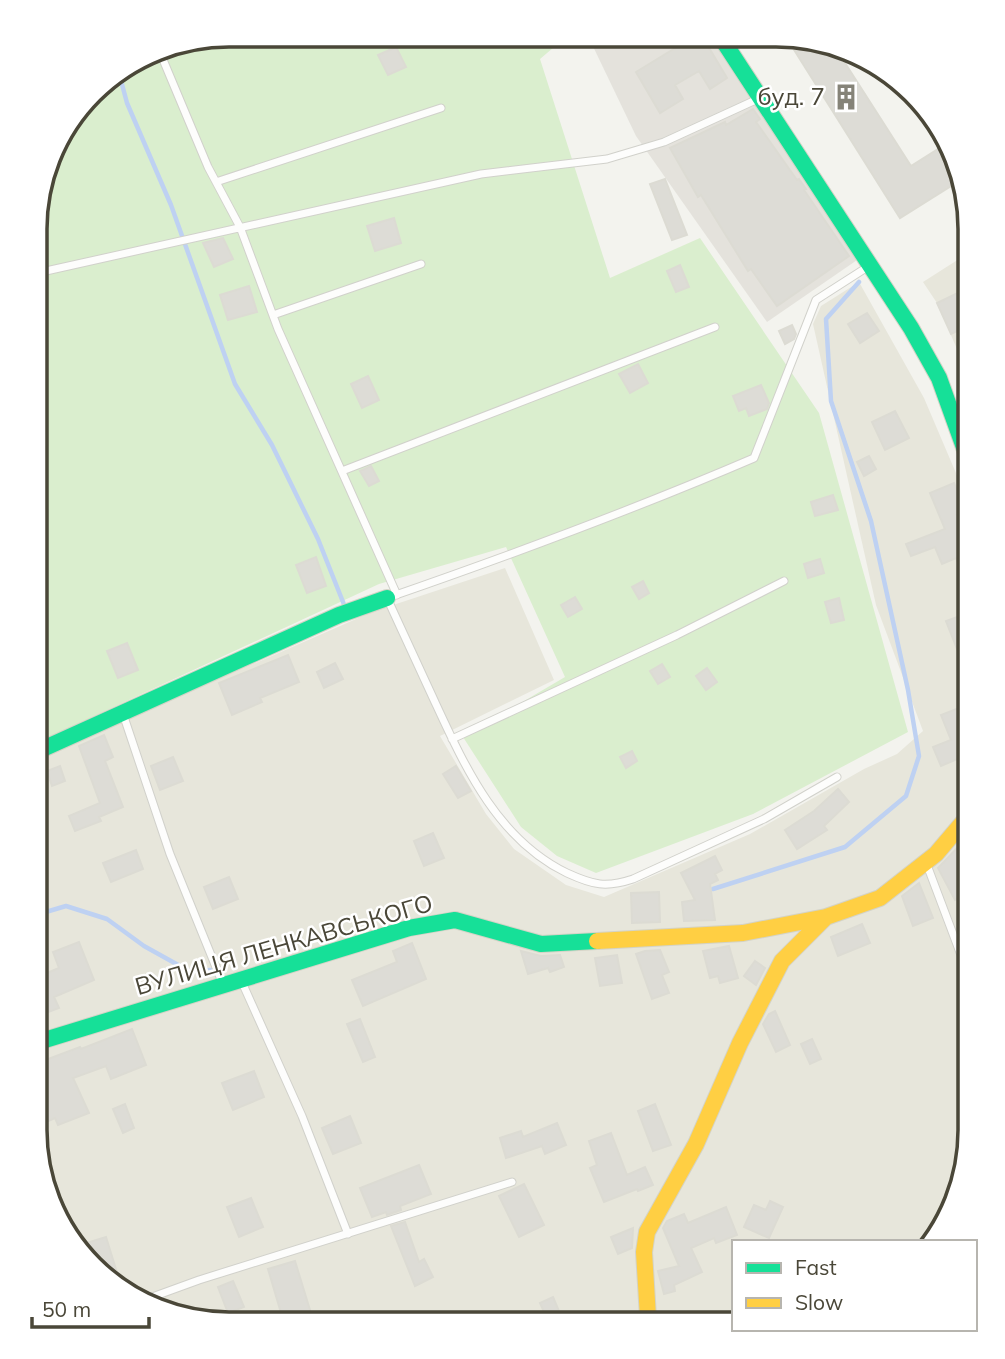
<svg xmlns="http://www.w3.org/2000/svg" width="1005" height="1359" font-family="Mulish,sans-serif">
<style>
.residential{fill:#e7e6db}
.industrial{fill:#e4e2dc}
.green{fill:#daeece}
.lines{fill:none;stroke-linecap:round;stroke-linejoin:round}
.stream{stroke:#bed1f2;stroke-width:4.5}
.building{fill:#dddcd6;stroke:#dcdbd3;stroke-width:2}
.lane-casing{stroke:#d1d1cb;stroke-width:9}
.fast-casing{stroke:#d4d3c6;stroke-width:18}
.slow-casing{stroke:#d4d3c6;stroke-width:18}
.lane{stroke:#fdfdfc;stroke-width:7}
.fast{stroke:#16e098;stroke-width:16}
.slow{stroke:#ffcf43;stroke-width:16}
.labels{text-anchor:middle;stroke-width:5;stroke-linejoin:round;paint-order:stroke}
.poi-label{font-size:24px;fill:#4a4738;stroke:#fff;text-anchor:end}
.street-label{font-size:24px;fill:#4a4738;stroke:#fff}
.rim{fill:none;stroke:#4a4738;stroke-width:3.5}
</style>
<rect width="100%" height="100%" fill="#f3f3ee"/>
<path class="residential" d="M970 252V379L937 303 923 282Z
M859 282 924 398 970 506V1143L937 1238 933 1242H734V1324L204 1322 121 1291 55 1216 35 1130 36 759 372 612 505 568 554 680 440 736 486 814 514 849 566 885 604 897 750 834 864 769 897 754 923 731 876 605 813 324 821 306Z"/>
<path class="industrial" d="M588 36H709L751 90 860 258 767 322 636 136Z"/>
<path class="green" d="M229 35 567 36 540 59 610 278 700 238 819 413 908 732 753 814 596 873 557 856 521 827 463 737 565 677 506 547 379 584 36 743 37 204 61 133 102 83 167 45Z"/>
<g class="lines">
<path class="stream" d="M119 73 127 103 171 205 235 384 272 445 318 539 345 607
M713 889 845 847 906 796 919 756 908 690 871 521 831 401 826 319 859 282
M35 920 39 914 66 906 107 919 144 946 189 971 212 970"/>
</g>
<path class="building" d="M695 36H702L727 78 710 89 699 71 675 85 683 99 660 113 636 72Z
M786 37H801L838 52 911 166 949 142 959 181 900 218Z
M396 47 406 67 388 75 378 55Z
M753 109 760 119 756 122 797 180 799 179 806 189 804 190 849 256 777 306 751 269 748 271 701 195 698 197 670 148 725 122 726 125Z
M665 179 687 235 672 240 650 184Z
M394 218 401 243 375 251 367 226Z
M223 238 233 259 214 267 203 243Z
M680 265 689 287 676 292 667 271Z
M249 286 257 312 228 320 220 295Z
M970 287V325L951 334 937 303Z
M867 313 879 331 860 343 848 324Z
M792 325 796 334 794 339 785 344 779 331Z
M638 364 648 383 630 393 619 374Z
M368 376 379 400 362 408 351 384Z
M761 385 769 403 767 409 749 416 746 408 739 411 733 396Z
M895 411 909 438 885 450 872 422Z
M869 456 876 469 864 476 857 462Z
M371 466 379 481 369 486 360 471Z
M954 483 966 511 957 515 966 537 970 535V591L956 558 942 564 935 547 911 556 906 544 945 529 930 493Z
M833 495 838 510 815 516 811 502Z
M316 557 326 586 307 593 296 565Z
M820 559 824 573 808 578 804 564Z
M643 581 649 593 639 599 632 587Z
M575 597 582 609 568 617 561 605Z
M839 598 844 620 831 623 825 602Z
M960 616 970 640V650L959 654 946 621Z
M127 643 138 670 118 678 107 651Z
M288 655 299 682 260 698 262 702 232 715 219 683Z
M335 663 343 679 324 688 317 672Z
M662 664 670 677 658 684 650 671Z
M707 668 717 682 706 690 696 676Z
M964 706 970 721V736L963 739 969 754 941 766 933 747 951 740 941 715Z
M104 735 113 757 105 761 123 807 99 817 101 821 75 831 69 816 100 803 79 746Z
M632 751 637 761 626 768 620 757Z
M173 757 183 781 160 790 151 766Z
M60 766 65 781 52 786 47 771Z
M456 766 471 791 458 798 443 774Z
M838 789 849 802 824 826 827 830 797 849 785 830 814 811Z
M433 833 444 858 424 866 414 841Z
M970 840V877L965 879 970 892 955 900 938 868 960 845Z
M136 850 143 869 111 882 103 863Z
M715 856 722 870 715 874 718 880 710 884 715 920 684 921 682 902 695 900 681 873Z
M229 877 238 899 213 909 204 887Z
M919 883 933 918 913 926 902 896Z
M659 892 660 922 632 923 631 893Z
M862 924 870 943 838 956 831 937Z
M79 942 94 980 54 997 59 1008 35 1017V978L59 968 53 952Z
M412 943 426 979 363 1006 352 980 397 962 393 951Z
M729 946 738 978 720 983 718 976 710 978 703 951Z
M660 950 669 972 662 975 669 993 652 999 636 954 645 951Z
M521 951 541 956 560 955 564 967 550 972 548 968 528 974Z
M617 955 622 983 600 986 595 958Z
M755 961 765 968 756 985 744 976Z
M775 1011 790 1045 776 1052 763 1024 769 1014Z
M360 1019 375 1057 363 1062 347 1024Z
M132 1029 146 1065 111 1079 106 1066 73 1078 89 1113 58 1125 55 1118 35 1127V1064L80 1047 81 1049Z
M812 1039 821 1059 810 1064 801 1044Z
M254 1071 264 1097 233 1110 222 1083Z
M125 1104 134 1128 123 1133 113 1109Z
M655 1104 671 1145 653 1151 638 1111Z
M350 1116 361 1143 333 1154 322 1128Z
M557 1123 566 1145 545 1154 542 1146 506 1158 500 1138 521 1131 523 1137Z
M611 1133 627 1175 645 1167 653 1185 638 1191 637 1189 604 1202 590 1168 597 1165 589 1141Z
M419 1165 431 1194 400 1206 401 1210 387 1215 386 1212 372 1217 360 1188Z
M524 1184 544 1225 519 1237 499 1196Z
M251 1198 263 1227 239 1237 227 1207Z
M770 1201 783 1207 769 1238 744 1227 754 1205 766 1210Z
M726 1207 737 1235 716 1243 714 1238 691 1248 702 1272 674 1285 675 1291 664 1294 658 1271 679 1266 663 1228 667 1221 684 1214 688 1223Z
M405 1222 419 1262 424 1259 433 1277 415 1286 391 1226Z
M633 1228 632 1248 618 1254 611 1237Z
M106 1237 123 1292 80 1245Z
M295 1261 313 1320 305 1323H284L268 1269Z
M233 1281 244 1307 228 1313 218 1287Z
M553 1297 564 1323H549L540 1303Z"/>
<g class="lines">
<g class="lane-casing">
<path id="lane" d="M159 50 208 167 240 227 278 329 397 595
M216 182 441 108
M37 273 481 174 607 159 664 142 760 98
M273 315 421 264
M342 471 715 327
M123 714 170 854 222 982
M452 739 677 635 784 581
M837 777 764 819 633 879C606 888 593 885 567 873 497 839 465 767 434 700 418 666 403 632 387 598 511 555 633 510 754 458L816 300 869 266
M927 865 970 979
M241 980 302 1116 348 1234
M144 1300 199 1280 512 1182"/>
</g>
<g class="fast-casing">
<path id="fast" d="M720 36 911 328 939 378 970 464
M36 752 339 615 387 598
M35 1043 409 928 455 920 541 944 597 941"/>
</g>
<g class="slow-casing">
<path id="slow" d="M597 941 743 933 826 917 880 898 936 854 970 814
M646 1324 648 1317 644 1252 647 1232 696 1144 740 1043 782 961 826 917"/>
</g>
<use href="#lane" class="lane"/>
<use href="#fast" class="fast"/>
<use href="#slow" class="slow"/>
</g>
<defs>
<g id="building-bare" transform="scale(2.1)"><path d="M-4-6H4V6H1V3H-1V6H-4ZM-2.5-4.3h1.7v1.8h-1.7ZM.8-4.3h1.7v1.8H.8ZM-2.5-1h1.7V.8h-1.7ZM.8-1h1.7V.8H.8Z" fill="#858378" stroke="#fff" stroke-width="2.5" paint-order="stroke"/></g>
</defs>
<g fill-rule="evenodd">
<use href="#building-bare" x="846" y="97"/>
</g>
<g class="labels">
<g class="poi-label">
<text x="825" y="105">буд. 7</text>
</g>
<g class="street-label">
<text transform="translate(284 945) rotate(-16)" y="8">ВУЛИЦЯ ЛЕНКАВСЬКОГО</text>
</g>
</g>
<path d="M0 0H1005V1359H0ZM229 47H776A182 182 0 0 1 958 229V1130A182 182 0 0 1 776 1312H229A182 182 0 0 1 47 1130V229A182 182 0 0 1 229 47Z" fill="#fff" fill-rule="evenodd"/>
<path class="rim" d="M229 47H776A182 182 0 0 1 958 229V1130A182 182 0 0 1 776 1312H229A182 182 0 0 1 47 1130V229A182 182 0 0 1 229 47Z"/>
<rect x="732" y="1240" width="245" height="91" fill="#ffffff" stroke="#b7b5af" stroke-width="2"/>
<rect x="746" y="1263" width="35" height="10" fill="#16e098" stroke="#b7b5af" stroke-width="2"/>
<text x="795" y="1275" font-size="21" fill="#4a4738">Fast</text>
<rect x="746" y="1298" width="35" height="10" fill="#ffcf43" stroke="#b7b5af" stroke-width="2"/>
<text x="795" y="1310" font-size="21" fill="#4a4738">Slow</text>
<path d="M32 1317v10h117v-10" fill="none" stroke="#4a4738" stroke-width="3.5"/>
<text x="42" y="1317" font-size="21" fill="#4a4738" stroke="#ffffff" stroke-width="5" paint-order="stroke">50 m</text>
</svg>
